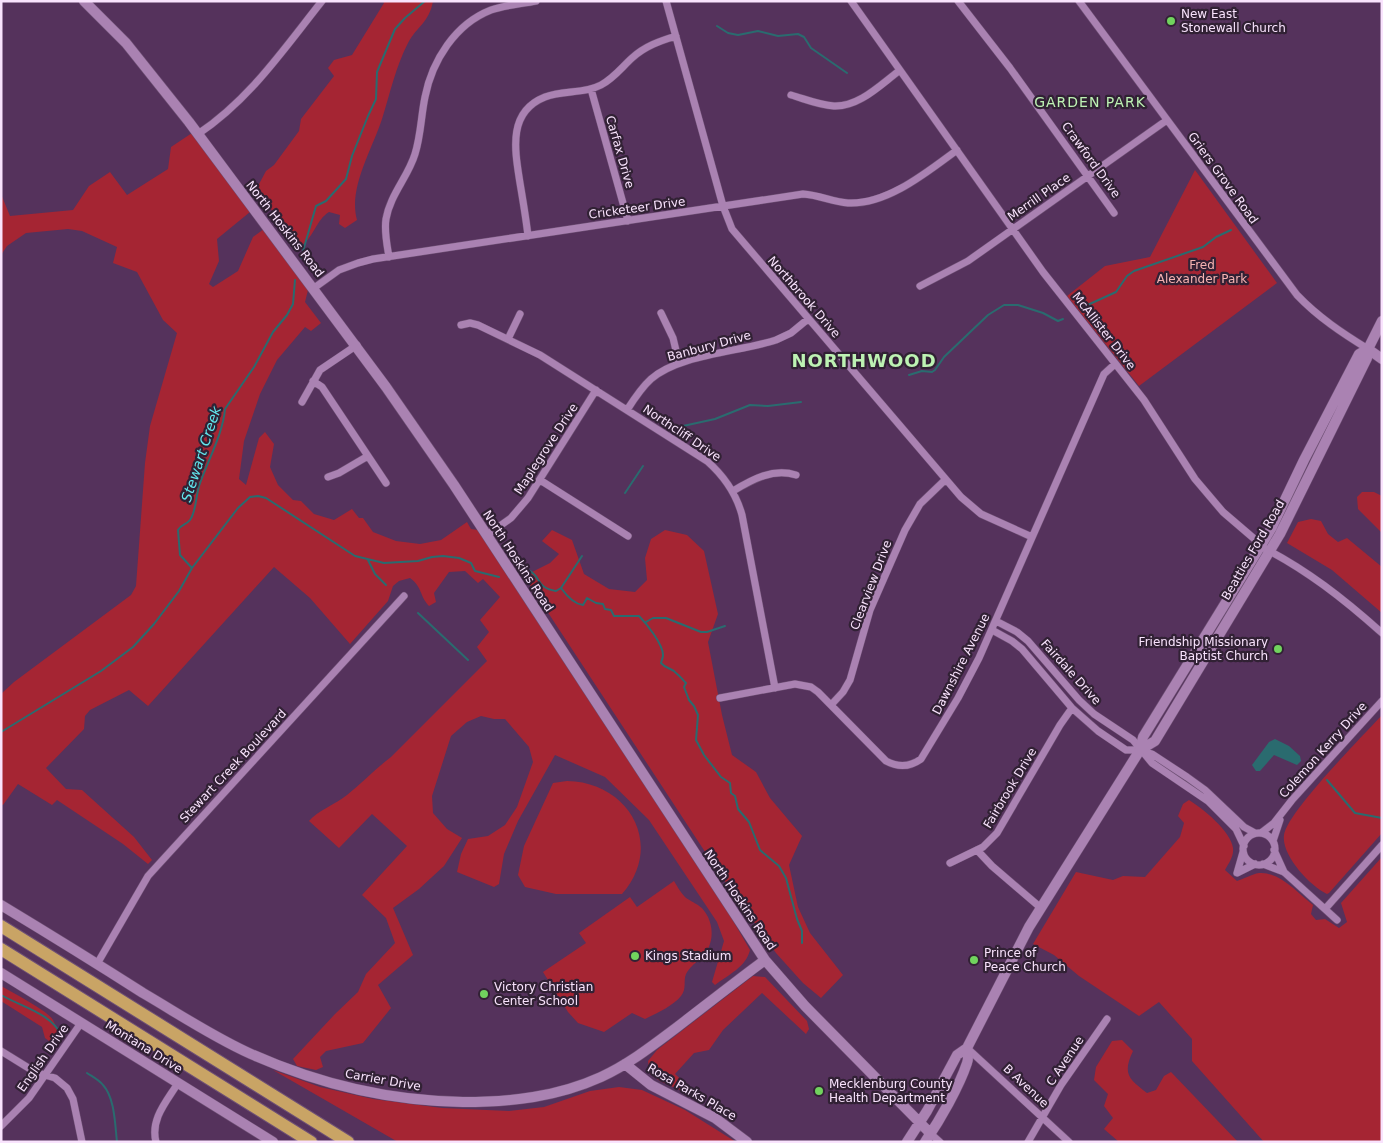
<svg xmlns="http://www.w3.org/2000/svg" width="1383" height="1143" font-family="'DejaVu Sans',sans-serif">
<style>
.green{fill:#a52533}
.water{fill:#2a6b6f}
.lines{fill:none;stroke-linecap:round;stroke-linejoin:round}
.stream{stroke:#2a6b6f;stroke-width:2}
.street-casing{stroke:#6f5175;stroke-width:8}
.secondary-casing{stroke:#6f5175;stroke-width:11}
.highway-casing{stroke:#6f5175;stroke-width:14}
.street{stroke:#aa82b2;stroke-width:7}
.secondary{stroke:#aa82b2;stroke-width:10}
.highway{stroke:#c9a465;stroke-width:12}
.poi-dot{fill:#71d35e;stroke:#312134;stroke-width:2}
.labels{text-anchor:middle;stroke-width:4.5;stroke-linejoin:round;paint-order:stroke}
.poi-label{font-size:12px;fill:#f9e3fd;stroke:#312134;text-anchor:start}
.street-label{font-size:12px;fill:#f9e3fd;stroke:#312134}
.park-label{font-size:12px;fill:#f6b3b2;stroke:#312134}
.neighbourhood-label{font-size:14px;letter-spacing:1px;fill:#bdf2b3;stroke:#312134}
.water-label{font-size:14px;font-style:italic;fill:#61e7ee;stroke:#312134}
.district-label{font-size:18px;font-weight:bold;letter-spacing:1px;fill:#bdf2b3;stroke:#312134}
</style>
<rect width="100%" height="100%" fill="#55325c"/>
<path class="green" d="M383 1H433C429 23 417 26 408 43 396 66 390 93 382 119 372 150 348 188 357 220L345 228 339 224 340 215 329 212C316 220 314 237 301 246 284 230 269 208 258 186L266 171 274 165 299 131 301 119 334 76 328 68 334 60 352 55 384 3Z
M192 133 250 212 217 239 219 261 209 284 213 287 238 271 253 237 264 229 308 290 305 302 321 323 311 331 305 327 277 360 260 394 244 441 239 479 246 485 259 438 265 432 274 444 270 467 278 485 293 500 301 501 314 514 334 520 352 509 359 518H363L373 532 396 541 420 544 441 540 467 522 471 529 478 530 713 886 750 950C746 967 728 975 715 985L712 982 724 941 717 922 649 820 605 777 555 755 518 821 504 854 499 884 494 887 457 872 461 854 468 839 488 836 505 825 517 807 533 762 529 747 505 719H494L481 716 467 722 451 736 432 796 433 813 447 829 462 838 444 866 419 889 393 908 413 955 378 985 391 1008 363 1043 326 1051 320 1057 323 1067 316 1070 297 1066 293 1059 335 1014 358 992 366 974 395 943 386 918 362 895 407 846 372 814 339 848 309 821C317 811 336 804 347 795 362 783 375 769 391 757L487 661 477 647 489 632 480 620 500 597 483 579 478 583 465 571 449 572 434 593 436 602 429 606C419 595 423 588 410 578L399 581 393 586 388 601 350 644 310 598 274 567 148 706 129 690 90 710 85 716 84 729 46 768 66 789 82 790 134 837 152 860 148 864 123 844 57 800 52 805 18 784 3 805 1 804V694L14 682 131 595 136 586 145 463 150 426 177 333 163 320 137 272 113 263 117 247 82 231 68 229 26 233 7 246 1 255V194L10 216 73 210 89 186 110 172 127 195 168 169 171 147Z
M1195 170 1277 283 1139 386 1067 296 1105 266 1150 257Z
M1362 492H1374L1382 496V533L1358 509 1357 497Z
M1311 519 1321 521 1328 534 1338 542 1347 538 1382 567V613L1332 570 1287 543 1298 522Z
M552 530 572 540 584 574 609 589 635 592 647 580 645 558 651 539 665 530 687 535 704 551 718 614 708 642 722 715 732 755 756 772 770 798 802 836 789 865 798 907 810 933 843 975 821 998 803 983 776 953 717 870 524 576 550 563 559 554 542 541Z
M1382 715V833L1329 893 1327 894C1310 886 1281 855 1284 835 1288 811 1362 737 1382 715Z
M567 781C629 782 665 845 622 894H556L525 887 518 875 524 846 553 783Z
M1189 800C1202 808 1231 831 1233 848 1234 856 1229 863 1225 870L1237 881C1244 879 1252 874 1259 873 1279 871 1299 894 1313 905L1311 914 1316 920 1325 919 1339 928 1347 922 1341 903 1382 857V1142H1264L1192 1061V1039L1159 1002 1139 1016 1079 976 1054 955 1033 944 1076 872 1113 880 1123 876 1145 877 1180 837 1184 823 1178 816 1183 804Z
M674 881C677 886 681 893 685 897 695 905 701 903 708 917 715 932 712 949 699 960 694 964 690 967 686 974 683 981 687 989 681 996 673 1006 657 1013 645 1019L632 1013 604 1032 578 1023 568 1012 543 972 586 943 579 933 630 897 637 907Z
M753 976 765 977 807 1021 809 1029 806 1034 762 993 723 1030 709 1050 694 1053 675 1074 688 1086 686 1093 660 1081 650 1074 648 1061 657 1050Z
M1 986C13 993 47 1010 53 1020 57 1027 59 1035 60 1043L56 1046 45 1038 42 1027 1 1001Z
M1122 1040 1133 1051C1122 1074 1129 1079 1147 1093L1156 1090 1164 1076 1171 1072 1238 1142H1119L1104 1129 1113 1118 1104 1106 1108 1094 1094 1080 1096 1067 1112 1041Z
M273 1070 320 1087 373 1099 442 1108 509 1111 544 1107 590 1091 619 1087 642 1090 685 1110 736 1142H398Z"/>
<path class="water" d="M1275 739 1289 746 1300 756 1301 761 1297 765 1274 755 1260 771H1256L1252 765 1269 742Z"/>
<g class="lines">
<path class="stream" d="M717 26 728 33 738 35 758 31 778 36 798 34 804 37 811 48 847 73
M301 258 316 206 326 201 346 179 352 156 368 116 376 99 377 72 395 29 405 18 425 1
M1081 308 1116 292 1127 276 1134 271 1203 247 1216 237 1231 230
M909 375 922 371 932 372 935 370 944 357 988 315 1004 305H1018L1043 313 1058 321 1063 319
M683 426 715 419 750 405 768 406 801 402
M625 493 643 466
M368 560 375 574 386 585
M192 568 180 555 178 530C181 524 186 525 190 520 196 512 196 496 199 486 207 462 223 434 225 409L254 367 273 332 287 315 293 304 295 280
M528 570C543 577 534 587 556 591L561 588 582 556
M561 588C566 595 574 604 583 605L587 598 596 603 603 604 605 609 611 610 614 616H639C646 623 663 644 663 655 663 657 662 660 661 663 666 669 672 668 676 673 680 676 682 679 686 683L684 687 689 700 694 706 698 715 696 740 704 755 721 777 730 783 731 793 735 796 738 809 749 822 760 850 779 866 786 878 797 919 802 931V943
M418 613 468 660
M646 622 653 618H666L701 632H707L725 626
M1 732 101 671 133 647 154 624 179 591 192 568 238 508 250 497 258 496 266 498 355 556 384 563 418 561 432 557 443 556 459 558 471 563 475 571 499 577
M1327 780 1355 813 1382 818
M1 995C22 1007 51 1013 62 1036
M87 1073C93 1077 99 1080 103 1085 115 1098 115 1125 117 1142"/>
<g class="street-casing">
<path id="street" d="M666 1 723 206 732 229 961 497 981 514 1032 537
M851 1 1043 272 1144 400 1195 479 1223 512 1258 542 1260 546C1306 569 1344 599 1382 633
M958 1 1010 68 1114 213
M1079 1 1297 295C1318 317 1342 333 1368 349
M591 89 628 221
M791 95C805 99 819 105 834 106 859 107 880 85 899 71
M198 134C250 99 283 50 322 1
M528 236C526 218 523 201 520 183 515 151 507 112 545 97 563 90 584 94 601 85 614 78 622 67 632 58 645 46 660 41 676 36
M389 257C387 245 384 231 386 219 390 195 408 177 415 154 421 135 421 116 425 97 432 61 455 24 491 10 505 5 521 4 536 1
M920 286 968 261 1167 120
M314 288 339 270 358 263 373 259 803 194C819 195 833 202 848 203 887 205 927 172 957 150
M661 313 673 338 679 363
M461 325 470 323 478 325 540 355 707 461C724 476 736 493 742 515L775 688
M508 339 520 314
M313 381 322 387 386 483
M302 402 320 370 357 345
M627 410C634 399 641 388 651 379 680 354 739 352 776 340L791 333 808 319
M328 477 339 473 368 456
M540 480 628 536
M733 491C753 479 773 468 796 475
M487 535 511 518 528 498 596 390
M996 621 1017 632 1028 641 1079 700 1094 714 1133 740 1152 763 1208 801 1236 829 1244 846
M992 630 1012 641 1022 649 1072 708 1098 731 1126 750H1140L1152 754 1187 777 1205 790 1244 827 1255 833
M720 698 795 684 811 687 818 692 886 761C899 768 910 767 921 759L958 698 979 658 1104 374 1115 364
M831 705 843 692 850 680 870 610 905 530 920 504 945 480
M1261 833 1274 823 1292 800 1382 701
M1243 849a16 16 0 1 1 32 0a16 16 0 1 1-32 0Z
M1273 841 1280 820
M977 850 992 866 1041 908
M1274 850 1284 872
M1243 852 1237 873 1255 864
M950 863 983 847 997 833 1060 725 1072 708
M1263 864 1284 872 1337 920
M1325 909 1382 845
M97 964 148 876 158 865 404 596
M967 1048 1069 1142
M1 1051 35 1072 55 1078 67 1088 73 1099 82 1142
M1 1126 29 1098 81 1023
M931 1134 940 1142
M156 1142C150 1119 167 1101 178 1083
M1028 1142 1061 1085 1107 1019"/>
</g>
<g class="secondary-casing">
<path id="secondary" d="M84 1 126 43 189 122 386 387 454 485 765 960 805 1006 931 1134
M1368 349 1382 359
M1140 750 1155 741 1280 534 1367 358 1368 349 1382 321
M1 905C49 934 96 963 143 993 179 1014 213 1037 251 1054 318 1084 390 1101 463 1102 511 1102 557 1097 601 1077 629 1064 652 1046 676 1028 706 1005 735 982 765 960
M1 973 273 1142
M625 1064 651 1085 715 1118 747 1142
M907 1142 927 1111 957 1055 967 1048
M925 1142C940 1120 959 1087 967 1063 969 1058 968 1053 967 1048L1029 927 1140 750 1143 737 1271 529 1304 460 1359 354 1368 349"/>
</g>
<g class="highway-casing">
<path id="highway" d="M1 926 348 1142
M1 949 311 1142"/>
</g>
<use href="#street" class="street"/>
<use href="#secondary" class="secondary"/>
<use href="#highway" class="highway"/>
</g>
<g class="poi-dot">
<circle cx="1171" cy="21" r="5"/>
<circle cx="1278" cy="649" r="5"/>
<circle cx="635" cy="956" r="5"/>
<circle cx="974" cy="960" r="5"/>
<circle cx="484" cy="994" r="5"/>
<circle cx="819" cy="1091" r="5"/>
</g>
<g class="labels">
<g class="poi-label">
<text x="1181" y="18">New East<tspan x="1181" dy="14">Stonewall Church</tspan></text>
<text x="1268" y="646" text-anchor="end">Friendship Missionary<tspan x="1268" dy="14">Baptist Church</tspan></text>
<text x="984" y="957">Prince of<tspan x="984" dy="14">Peace Church</tspan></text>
<text x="645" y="960">Kings Stadium</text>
<text x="494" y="991">Victory Christian<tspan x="494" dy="14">Center School</tspan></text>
<text x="829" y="1088">Mecklenburg County<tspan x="829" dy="14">Health Department</tspan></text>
</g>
<g class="street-label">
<text transform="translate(620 152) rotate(74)" y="4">Carfax Drive</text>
<text transform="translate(1091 160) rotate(54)" y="4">Crawford Drive</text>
<text transform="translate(1223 178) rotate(54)" y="4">Griers Grove Road</text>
<text transform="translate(1039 197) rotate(-35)" y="4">Merrill Place</text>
<text transform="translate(637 208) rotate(-8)" y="4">Cricketeer Drive</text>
<text transform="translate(285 229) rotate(52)" y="4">North Hoskins Road</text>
<text transform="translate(804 297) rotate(49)" y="4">Northbrook Drive</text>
<text transform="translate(1104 331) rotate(52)" y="4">McAllister Drive</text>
<text transform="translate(709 346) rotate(-15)" y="4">Banbury Drive</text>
<text transform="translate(682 433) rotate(34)" y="4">Northcliff Drive</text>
<text transform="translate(546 449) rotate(-57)" y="4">Maplegrove Drive</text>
<text transform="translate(1253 550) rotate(-60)" y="4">Beatties Ford Road</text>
<text transform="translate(518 561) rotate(57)" y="4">North Hoskins Road</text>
<text transform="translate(871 585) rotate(-69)" y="4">Clearview Drive</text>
<text transform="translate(961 664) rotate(-63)" y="4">Dawnshire Avenue</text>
<text transform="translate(1071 672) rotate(48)" y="4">Fairdale Drive</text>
<text transform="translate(1323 750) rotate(-48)" y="4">Colemon Kerry Drive</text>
<text transform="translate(233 766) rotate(-47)" y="4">Stewart Creek Boulevard</text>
<text transform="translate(1010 788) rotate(-59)" y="4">Fairbrook Drive</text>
<text transform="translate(740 900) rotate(56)" y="4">North Hoskins Road</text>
<text transform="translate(144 1047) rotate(32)" y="4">Montana Drive</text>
<text transform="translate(43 1058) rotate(-55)" y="4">English Drive</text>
<text transform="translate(1065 1061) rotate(-56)" y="4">C Avenue</text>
<text transform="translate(383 1080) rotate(10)" y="4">Carrier Drive</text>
<text transform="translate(1026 1086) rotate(43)" y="4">B Avenue</text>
<text transform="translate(692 1092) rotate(30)" y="4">Rosa Parks Place</text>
</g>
<g class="park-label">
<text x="1202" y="269">Fred<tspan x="1202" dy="14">Alexander Park</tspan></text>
</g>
<g class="neighbourhood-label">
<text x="1090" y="107">GARDEN PARK</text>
</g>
<g class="water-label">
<text transform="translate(201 454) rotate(-72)" y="5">Stewart Creek</text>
</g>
<g class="district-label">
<text x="864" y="367">NORTHWOOD</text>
</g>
</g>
<rect width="1383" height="1143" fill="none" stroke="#f9e3fd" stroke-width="5"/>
</svg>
